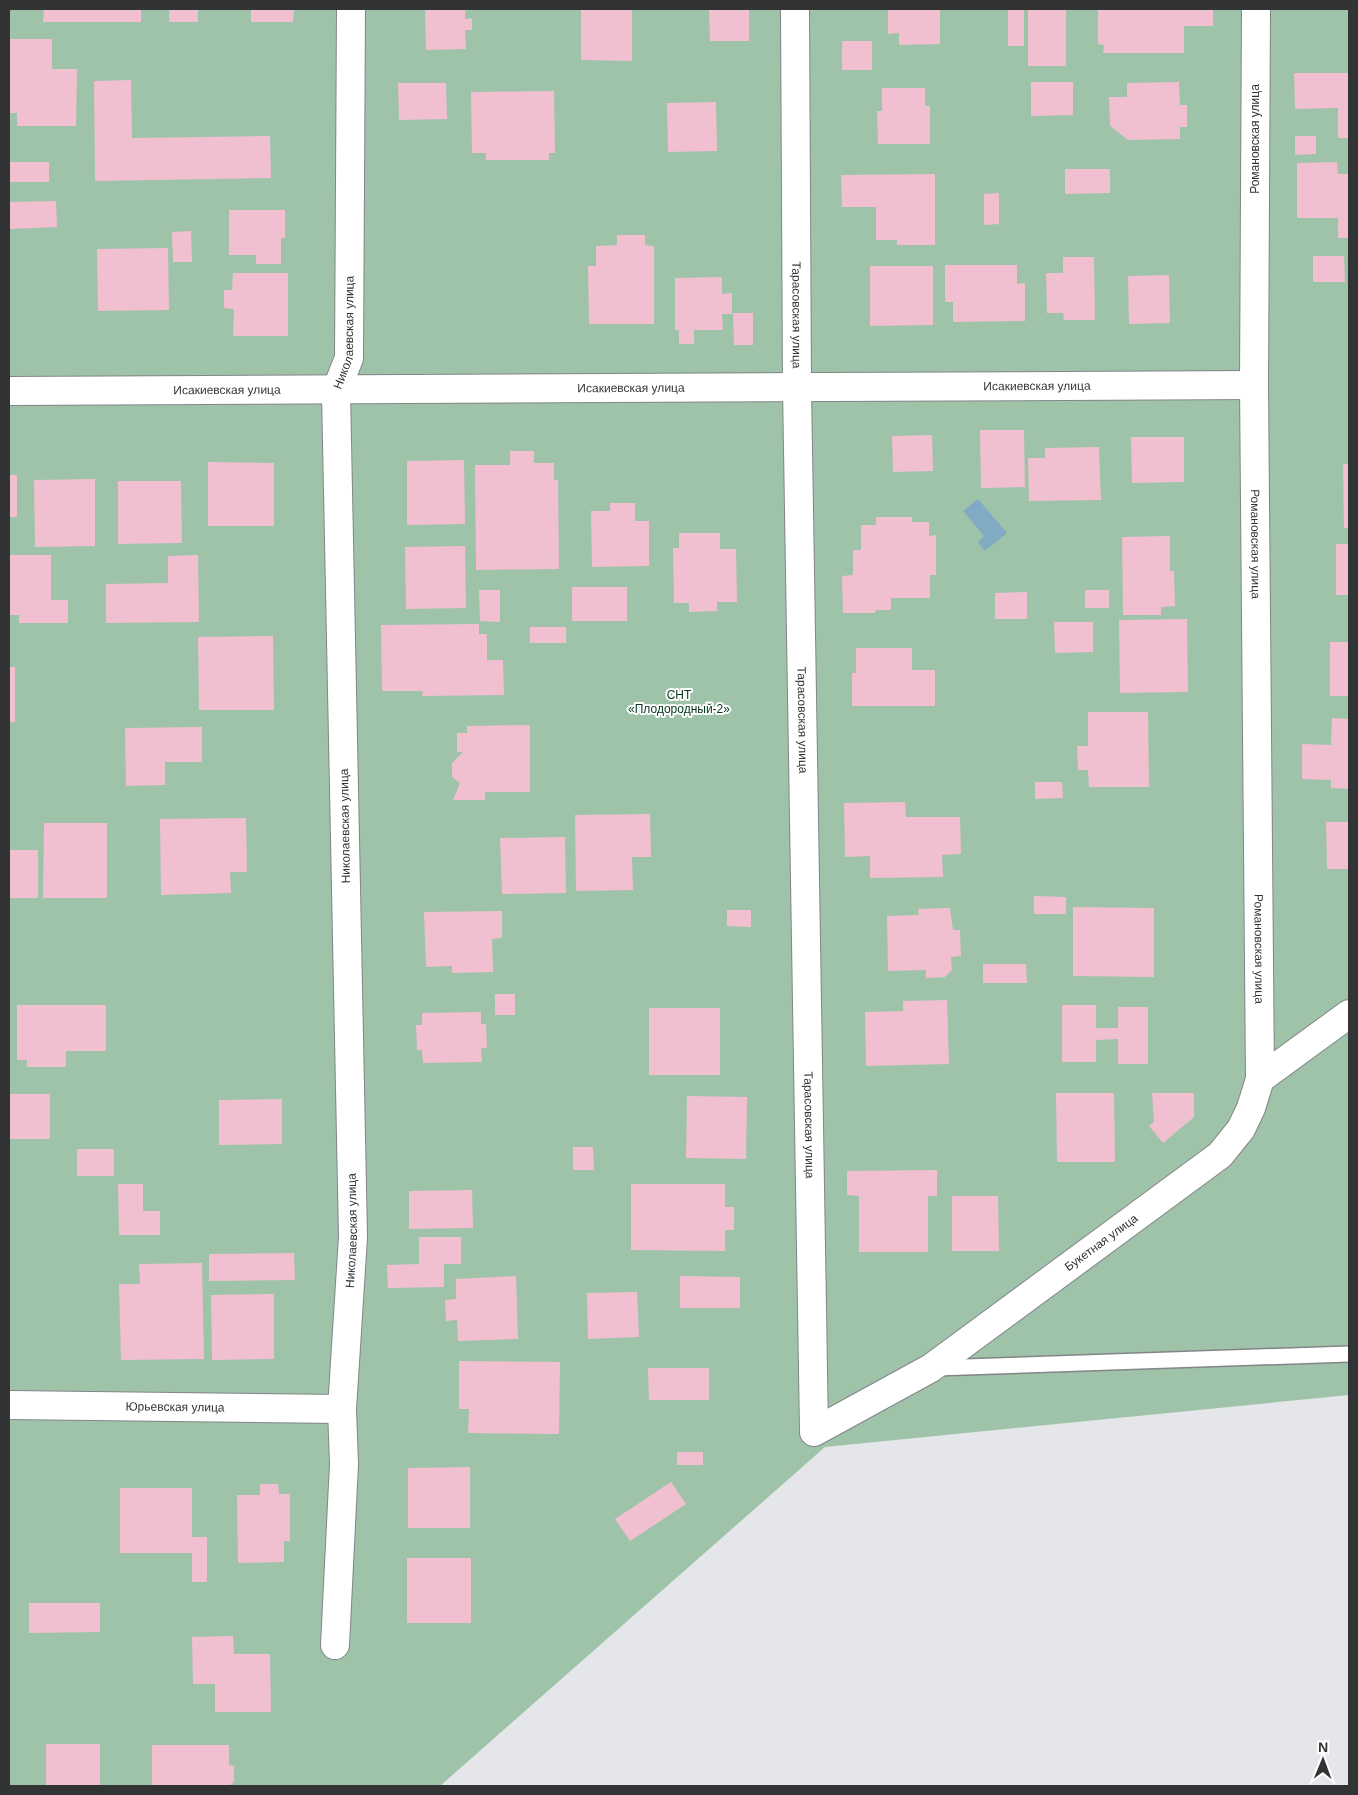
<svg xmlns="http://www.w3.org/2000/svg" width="1358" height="1795" font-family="Arial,sans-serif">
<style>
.green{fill:#9ec3a9}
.water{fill:#81abc5}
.building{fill:#f0c0d1}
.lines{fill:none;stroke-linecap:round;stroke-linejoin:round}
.lane-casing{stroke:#838588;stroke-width:18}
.street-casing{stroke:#838588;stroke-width:30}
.lane{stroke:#fff;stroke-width:15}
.street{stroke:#fff;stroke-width:28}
.labels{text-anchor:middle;stroke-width:4;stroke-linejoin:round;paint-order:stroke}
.street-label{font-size:12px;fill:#323334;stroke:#fff}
.park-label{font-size:12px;fill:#03361c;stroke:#fff}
</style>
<rect width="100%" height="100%" fill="#e4e6e9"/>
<path class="green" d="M9 9H1349V1395L825 1447 440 1786H9Z"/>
<path class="water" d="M978 499 1007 533 985 551 978 542 984 536 963 511Z"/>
<path class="building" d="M44 9H141V22H43Z
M169 9H198V22H169Z
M251 9H294L293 22H251Z
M425 9H465V19L472 18V30H465L466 49 426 50Z
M581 9H632V61L581 60Z
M709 9H749V41H710Z
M888 9H940V44L899 45V33L888 34Z
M1008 9H1024V46H1008Z
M1028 9H1066V66H1028Z
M1098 9H1213V26H1184V53H1103L1104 45 1098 44Z
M9 39H52V69H77L76 126H17V113H9Z
M842 41H872V70H842Z
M1294 73H1349V138H1338V108L1295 109Z
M131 80 132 138 270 136 271 178 95 181 94 81Z
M1031 82H1073V115L1031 116Z
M1179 82 1180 105H1187V127H1180V139L1128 140 1110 126 1109 97H1127V83Z
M398 83H446L447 119 399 120Z
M882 88H925V106H930V144H878L877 111H882Z
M554 91 555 153H549V160H486V153H472L471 92Z
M716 102 717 151 668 152 667 103Z
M1295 136H1316V154L1295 155Z
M9 162H49V182H9Z
M1337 162 1338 174H1349V238H1338V218H1297V163Z
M1065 169H1110V193L1065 194Z
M935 174V245H897V240H876V207H842L841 175Z
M999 193V224L984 225V194Z
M56 201 57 227 9 229V202Z
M229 210H285V238H281V264H256V255H229Z
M191 231 192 262H173L172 232Z
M617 235H645V245L654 246V324H589L588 266H596V246L617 245Z
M168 248 169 310 98 311 97 249Z
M1313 256H1344L1345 282H1313Z
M1063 257H1094L1095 320H1064L1063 313H1047L1046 273H1063Z
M945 265H1017V284L1025 283V321L953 322V302H945Z
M870 266H933V325L870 326Z
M233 273H288V336H233L234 309 224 308V290H232Z
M1169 275 1170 323 1129 324 1128 276Z
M722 277V294L732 293V314H722L723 330H694V344H679V330H675V278Z
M733 313H753V345H734Z
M980 430H1024L1025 487 981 488Z
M932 435 933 471 893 472 892 436Z
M1131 437H1184V482L1132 483Z
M1099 447 1101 500 1029 501 1028 458H1045V448Z
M510 451H534V463H554V480H558L559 569 476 570 475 465H510Z
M464 460 465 524 407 525V461Z
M208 462 274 463V526H208Z
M1343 464H1349V528H1344Z
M9 475H17V517H9Z
M95 479V546L35 547 34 480Z
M118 481H181L182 543 118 544Z
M610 503H635V521H649V566L592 567 591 511H610Z
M876 517H912V522H929V536L936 535V575H930V598H891V610H876L875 613H843L842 576 853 575V550H861V525H876Z
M679 533H720V549H736L737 602H717V611L689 612V603H674L673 548H679Z
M1170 536V571H1174L1175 606 1161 607V615H1123L1122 537Z
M1336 544H1349V595H1336Z
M465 546 466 608 406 609 405 547Z
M9 555H51V600H68V623H19V615H9Z
M198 555 199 622 106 623V584L168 583V556Z
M572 587H627V621H572Z
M479 590H500V622L480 621Z
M1085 590H1109V608H1085Z
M1027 592V619H995V593Z
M1187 619 1188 692 1120 693 1119 620Z
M1054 622H1093V652L1055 653Z
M479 624V634H487V660H503L504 695 422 696 423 691H382L381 625Z
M530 627H566V643H530Z
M273 636 274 710H199L198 637Z
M1330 642H1349V696H1330Z
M856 648H912V670H935V706H852V673H856Z
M9 667H15V722H9Z
M1088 712H1148L1149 787H1089L1088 770H1078L1077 746H1088Z
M1332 718 1349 719V789L1331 788V780L1302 779V744L1331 745Z
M530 725V792H485V800H453L460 783 452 777V763L463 752H457V733H467V726Z
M202 727V762H165V785L126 786 125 728Z
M1035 782H1062L1063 798 1035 799Z
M905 802 906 817H960L961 854 942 855 943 877 870 878V856L845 857 844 803Z
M650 814 651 857H632L633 890 576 891 575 815Z
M246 818 247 872H230L231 893 161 895 160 819Z
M1326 822H1349V869H1327Z
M44 823H107V898H43Z
M565 837 566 893 502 894 500 838Z
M9 850H38V898H9Z
M1034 896 1066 897V914H1034Z
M1073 907 1154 908V977L1073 976Z
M950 908 953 930H960L961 956 951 957 952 970 945 977 926 978V970L888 971 887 916 919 915 918 909Z
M727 910H751V927L727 926Z
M502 911V938L492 939 493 972 452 973V966L426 967 424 912Z
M983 964H1026L1027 983H983Z
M495 994H515V1015H495Z
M947 1000 949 1064 866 1066 865 1012 903 1011V1001Z
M17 1005H106V1051H66V1067H27V1060H17Z
M1062 1005H1096V1028H1118V1007H1148V1064H1118V1039L1096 1040V1062H1062Z
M649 1008H720V1075H649Z
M481 1012V1024H486L487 1048H481L482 1062 423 1063 422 1050H417L416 1025H422V1013Z
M1056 1093H1114L1115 1162H1057Z
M1152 1093H1194V1117L1163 1143 1149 1126 1154 1122Z
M9 1094H50V1139H9Z
M687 1096 747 1097 746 1159 686 1158Z
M282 1099V1144L219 1145V1100Z
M573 1147H593L594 1170H573Z
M77 1149H114V1176H77Z
M937 1170V1196H928V1252H859V1196L847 1195V1171Z
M118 1184H143V1211H160V1235H119Z
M631 1184H725V1207H734V1230H725V1251L631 1250Z
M472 1190 473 1228 409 1229V1191Z
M952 1196H998L999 1251H952Z
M419 1237H461V1264H444V1287L388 1288 387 1265 419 1264Z
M294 1253 295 1280 209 1281V1254Z
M202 1263 204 1359 121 1360 119 1284H140L139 1264Z
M516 1276 518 1339 458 1341 457 1320 446 1321 445 1300 456 1299V1279Z
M680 1276 740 1277V1308H680Z
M637 1292 639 1337 588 1339 587 1293Z
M274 1294V1359L212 1360 211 1295Z
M459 1361 560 1362 559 1434 468 1433 469 1409H459Z
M648 1368H709V1400H649Z
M677 1452H703V1465H677Z
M470 1467V1528H408V1468Z
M671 1482 686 1504 630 1541 615 1519Z
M260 1484H278L279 1494H290V1541H284V1562L238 1563 237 1495H260Z
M120 1488H192V1537H207V1582H192V1553H120Z
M407 1558H471V1623H407Z
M29 1603H100V1632L29 1633Z
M233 1636 234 1654H270L271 1712H215V1684H193L192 1637Z
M46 1744H100V1786H46Z
M152 1745H229V1765L234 1766V1782L229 1786H152Z"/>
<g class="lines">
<g class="lane-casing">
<path id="lane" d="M935 1368 1349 1354"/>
</g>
<g class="street-casing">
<g id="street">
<path id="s1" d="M795 9 797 388 814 1432 931 1368 1220 1155 1241 1129 1251 1108 1260 1079 1349 1014"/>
<path id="s2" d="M1256 9 1254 385 1260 1079"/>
<path id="s3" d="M9 391 1254 385"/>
<path id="s4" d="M9 1405 342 1409"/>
<path id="s5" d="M335 1645 344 1464 342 1409 353 1237 336 391 349 358 351 9"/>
</g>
</g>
<use href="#lane" class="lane"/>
<use href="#street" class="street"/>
</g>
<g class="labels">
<g class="street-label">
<text transform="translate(1255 139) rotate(-90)" y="4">Романовская улица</text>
<text dy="4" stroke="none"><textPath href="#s1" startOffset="306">Тарасовская улица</textPath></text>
<text dy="4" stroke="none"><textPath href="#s5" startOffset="1315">Николаевская улица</textPath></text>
<text dy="4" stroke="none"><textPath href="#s3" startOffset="1028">Исакиевская улица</textPath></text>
<text dy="4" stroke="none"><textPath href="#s3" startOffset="622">Исакиевская улица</textPath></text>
<text dy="4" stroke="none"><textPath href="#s3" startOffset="218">Исакиевская улица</textPath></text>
<text dy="4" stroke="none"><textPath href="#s2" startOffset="535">Романовская улица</textPath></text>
<text dy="4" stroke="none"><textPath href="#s1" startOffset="711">Тарасовская улица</textPath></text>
<text transform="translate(345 826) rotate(-91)" y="4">Николаевская улица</text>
<text dy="4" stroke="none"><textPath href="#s2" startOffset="940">Романовская улица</textPath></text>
<text dy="4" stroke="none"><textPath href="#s1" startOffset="1116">Тарасовская улица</textPath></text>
<text dy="4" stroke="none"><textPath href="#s5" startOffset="415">Николаевская улица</textPath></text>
<text dy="4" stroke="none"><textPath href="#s1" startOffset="1768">Букетная улица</textPath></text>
<text dy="4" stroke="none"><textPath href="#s4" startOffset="166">Юрьевская улица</textPath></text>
</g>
<g class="park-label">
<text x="679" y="699">СНТ<tspan x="679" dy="14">«Плодородный-2»</tspan></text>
</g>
</g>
<rect width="1358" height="1795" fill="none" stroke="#323334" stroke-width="20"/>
<g transform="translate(1323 1760) rotate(1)" stroke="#ffffff" stroke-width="4" paint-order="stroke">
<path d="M0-4L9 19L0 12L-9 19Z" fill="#323334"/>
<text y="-8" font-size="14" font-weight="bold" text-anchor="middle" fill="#323334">N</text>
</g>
</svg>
